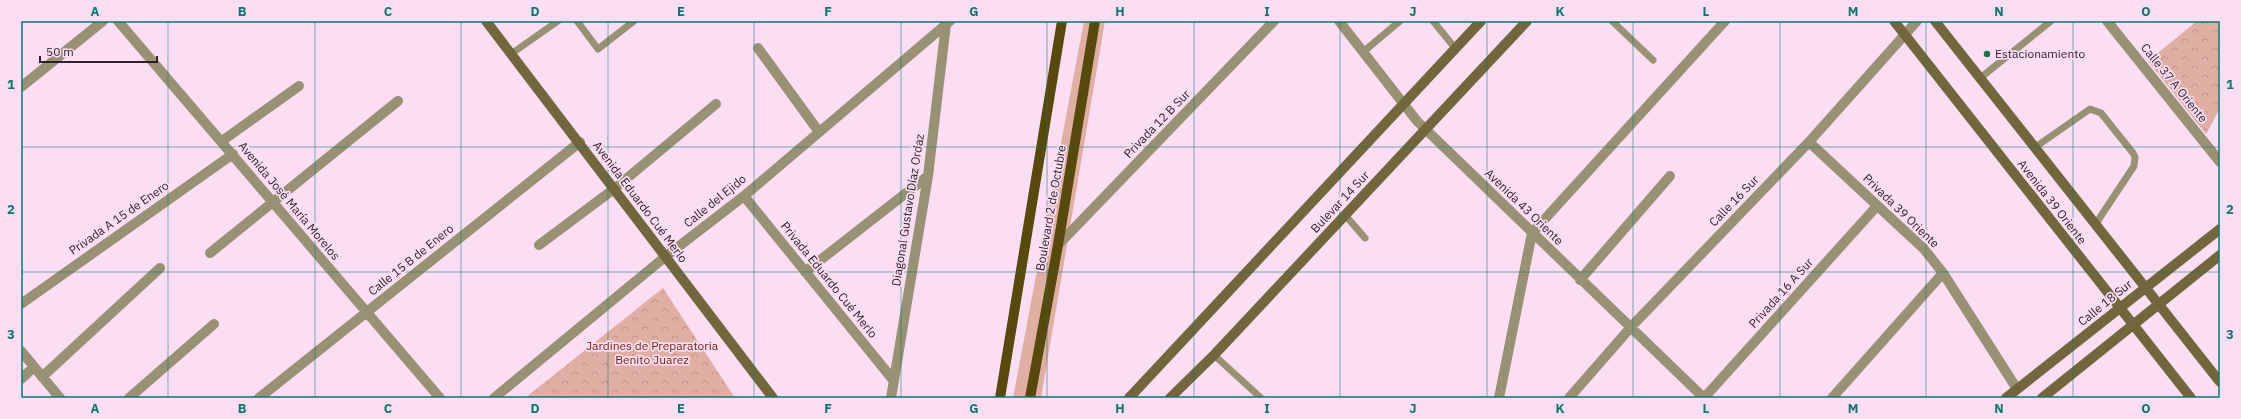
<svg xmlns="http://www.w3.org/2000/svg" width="2241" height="419" font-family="'IBM Plex Sans',sans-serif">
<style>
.green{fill:#e0aea2}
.forest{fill:url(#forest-crowns)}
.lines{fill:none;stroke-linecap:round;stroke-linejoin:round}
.lane{stroke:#989174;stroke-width:7}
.street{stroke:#989174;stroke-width:10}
.secondary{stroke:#72673c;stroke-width:10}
.primary{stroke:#57490c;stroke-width:10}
.grid{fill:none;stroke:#0f766e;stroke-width:1;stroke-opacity:0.55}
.poi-dot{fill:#217547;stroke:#fcdef4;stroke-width:1.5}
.labels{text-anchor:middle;stroke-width:3.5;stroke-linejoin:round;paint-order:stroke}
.poi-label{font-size:12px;fill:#2e212b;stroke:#fcdef4;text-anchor:start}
.street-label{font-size:12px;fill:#2e212b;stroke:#fcdef4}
.park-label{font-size:12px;fill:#75220c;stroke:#fcdef4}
.neatline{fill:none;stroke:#0f766e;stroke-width:1.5}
.grid-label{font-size:13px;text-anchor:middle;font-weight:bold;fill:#0f766e}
</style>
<defs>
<pattern id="forest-crowns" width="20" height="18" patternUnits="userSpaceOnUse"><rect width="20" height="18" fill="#e0aea2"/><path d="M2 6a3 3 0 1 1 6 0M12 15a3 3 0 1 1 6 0" fill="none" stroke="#c0958c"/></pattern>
</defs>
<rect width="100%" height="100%" fill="#fcdef4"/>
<path class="green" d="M1084 21H1105L1041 398H1013Z"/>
<path class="forest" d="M2197 21H2220V108L2206 134 2148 61Z
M663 288 735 398H525Z"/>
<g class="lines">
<path class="lane" d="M577 21 598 49 634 21
M1433 21 1455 48
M1612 21 1653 60
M1363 52 1400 21
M511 54 558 21
M1979 79 2051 21
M2034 148 2090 109 2101 113 2133 153 2135 157 2134 166 2095 225
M1345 215 1365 238
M1214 355 1261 398"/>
<path class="street" d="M118 21 440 398
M1339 21 1417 121 1704 398
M2107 21 2220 162
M758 48 819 132
M21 87 103 21
M222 141 299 86
M1809 142 1924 249 1943 273 2017 389
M744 196 894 381
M539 245 614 189 716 104
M1058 245 1274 21
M210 253 398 101
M805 272 928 176
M1580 280 1670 176
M21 304 233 154
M21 351 60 398
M42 377 160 268
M21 379 34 367
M129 398 214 324
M259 398 580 142
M494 398 665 257 744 196 950 21
M891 398 928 176 946 24
M1499 398 1532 233 1725 21
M1569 398 1631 327 1809 142 1917 21
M1704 398 1877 206
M1832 398 1943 273"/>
<path class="secondary" d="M486 21 773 398
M1894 21 2191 398
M1935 21 2220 382
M1129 398 1481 21
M1170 398 1214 355 1527 21
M2006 398 2220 229
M2042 398 2220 255"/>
<path class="primary" d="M1000 398 1062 21
M1030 398 1058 245 1095 21"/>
</g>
<path class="grid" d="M168 21V398M315 21V398M461 21V398M608 21V398M754 21V398M901 21V398M1047 21V398M1194 21V398M1340 21V398M1487 21V398M1633 21V398M1780 21V398M1926 21V398M2073 21V398M21 147H2220M21 272H2220"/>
<circle class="poi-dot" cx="1987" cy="54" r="4"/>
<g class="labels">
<g class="poi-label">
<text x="1995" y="58">Estacionamiento</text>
</g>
<g class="street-label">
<text transform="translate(2174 83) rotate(51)" y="4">Calle 37 A Oriente</text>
<text transform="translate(1157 124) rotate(-46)" y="4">Privada 12 B Sur</text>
<text transform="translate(289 201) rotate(50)" y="4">Avenida José María Morelos</text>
<text transform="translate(715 201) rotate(-39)" y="4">Calle del Ejido</text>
<text transform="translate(1734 201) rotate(-46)" y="4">Calle 16 Sur</text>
<text transform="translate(640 202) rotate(53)" y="4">Avenida Eduardo Cué Merlo</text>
<text transform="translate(1340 202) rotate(-47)" y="4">Bulevar 14 Sur</text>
<text transform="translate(2052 202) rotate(52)" y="4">Avenida 39 Oriente</text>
<text transform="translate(1524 207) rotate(44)" y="4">Avenida 43 Oriente</text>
<text transform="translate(1051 208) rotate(-80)" y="4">Boulevard 2 de Octubre</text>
<text transform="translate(908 210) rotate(-81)" y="4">Diagonal Gustavo Díaz Ordaz</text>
<text transform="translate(1901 211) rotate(44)" y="4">Privada 39 Oriente</text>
<text transform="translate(119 218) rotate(-35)" y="4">Privada A 15 de Enero</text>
<text transform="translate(411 260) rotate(-39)" y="4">Calle 15 B de Enero</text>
<text transform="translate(829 280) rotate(51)" y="4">Privada Eduardo Cué Merlo</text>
<text transform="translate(1781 293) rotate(-48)" y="4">Privada 16 A Sur</text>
<text transform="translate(2105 303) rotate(-39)" y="4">Calle 18 Sur</text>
</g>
<g class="park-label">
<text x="652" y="350">Jardines de Preparatoria<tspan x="652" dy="14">Benito Juarez</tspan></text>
</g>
</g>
<rect width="2241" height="419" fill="none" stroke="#fcdef4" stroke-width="44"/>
<path d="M40 56v6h117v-6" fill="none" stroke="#2e212b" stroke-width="2"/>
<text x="46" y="56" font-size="12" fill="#2e212b" stroke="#fcdef4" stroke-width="3" paint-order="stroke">50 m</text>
<rect x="22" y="22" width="2197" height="375" class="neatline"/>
<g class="grid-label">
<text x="95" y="16">A</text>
<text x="242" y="16">B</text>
<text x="388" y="16">C</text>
<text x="535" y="16">D</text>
<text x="681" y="16">E</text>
<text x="828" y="16">F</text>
<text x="974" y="16">G</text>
<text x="1120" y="16">H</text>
<text x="1267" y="16">I</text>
<text x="1413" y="16">J</text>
<text x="1560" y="16">K</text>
<text x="1706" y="16">L</text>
<text x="1853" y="16">M</text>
<text x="1999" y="16">N</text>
<text x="2146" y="16">O</text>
<text x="11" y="89">1</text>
<text x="2230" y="89">1</text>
<text x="11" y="214">2</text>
<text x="2230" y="214">2</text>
<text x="11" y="339">3</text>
<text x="2230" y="339">3</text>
<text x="95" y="413">A</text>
<text x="242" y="413">B</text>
<text x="388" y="413">C</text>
<text x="535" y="413">D</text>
<text x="681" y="413">E</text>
<text x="828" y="413">F</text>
<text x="974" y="413">G</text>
<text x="1120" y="413">H</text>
<text x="1267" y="413">I</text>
<text x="1413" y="413">J</text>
<text x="1560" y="413">K</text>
<text x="1706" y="413">L</text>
<text x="1853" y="413">M</text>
<text x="1999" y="413">N</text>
<text x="2146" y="413">O</text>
</g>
</svg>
